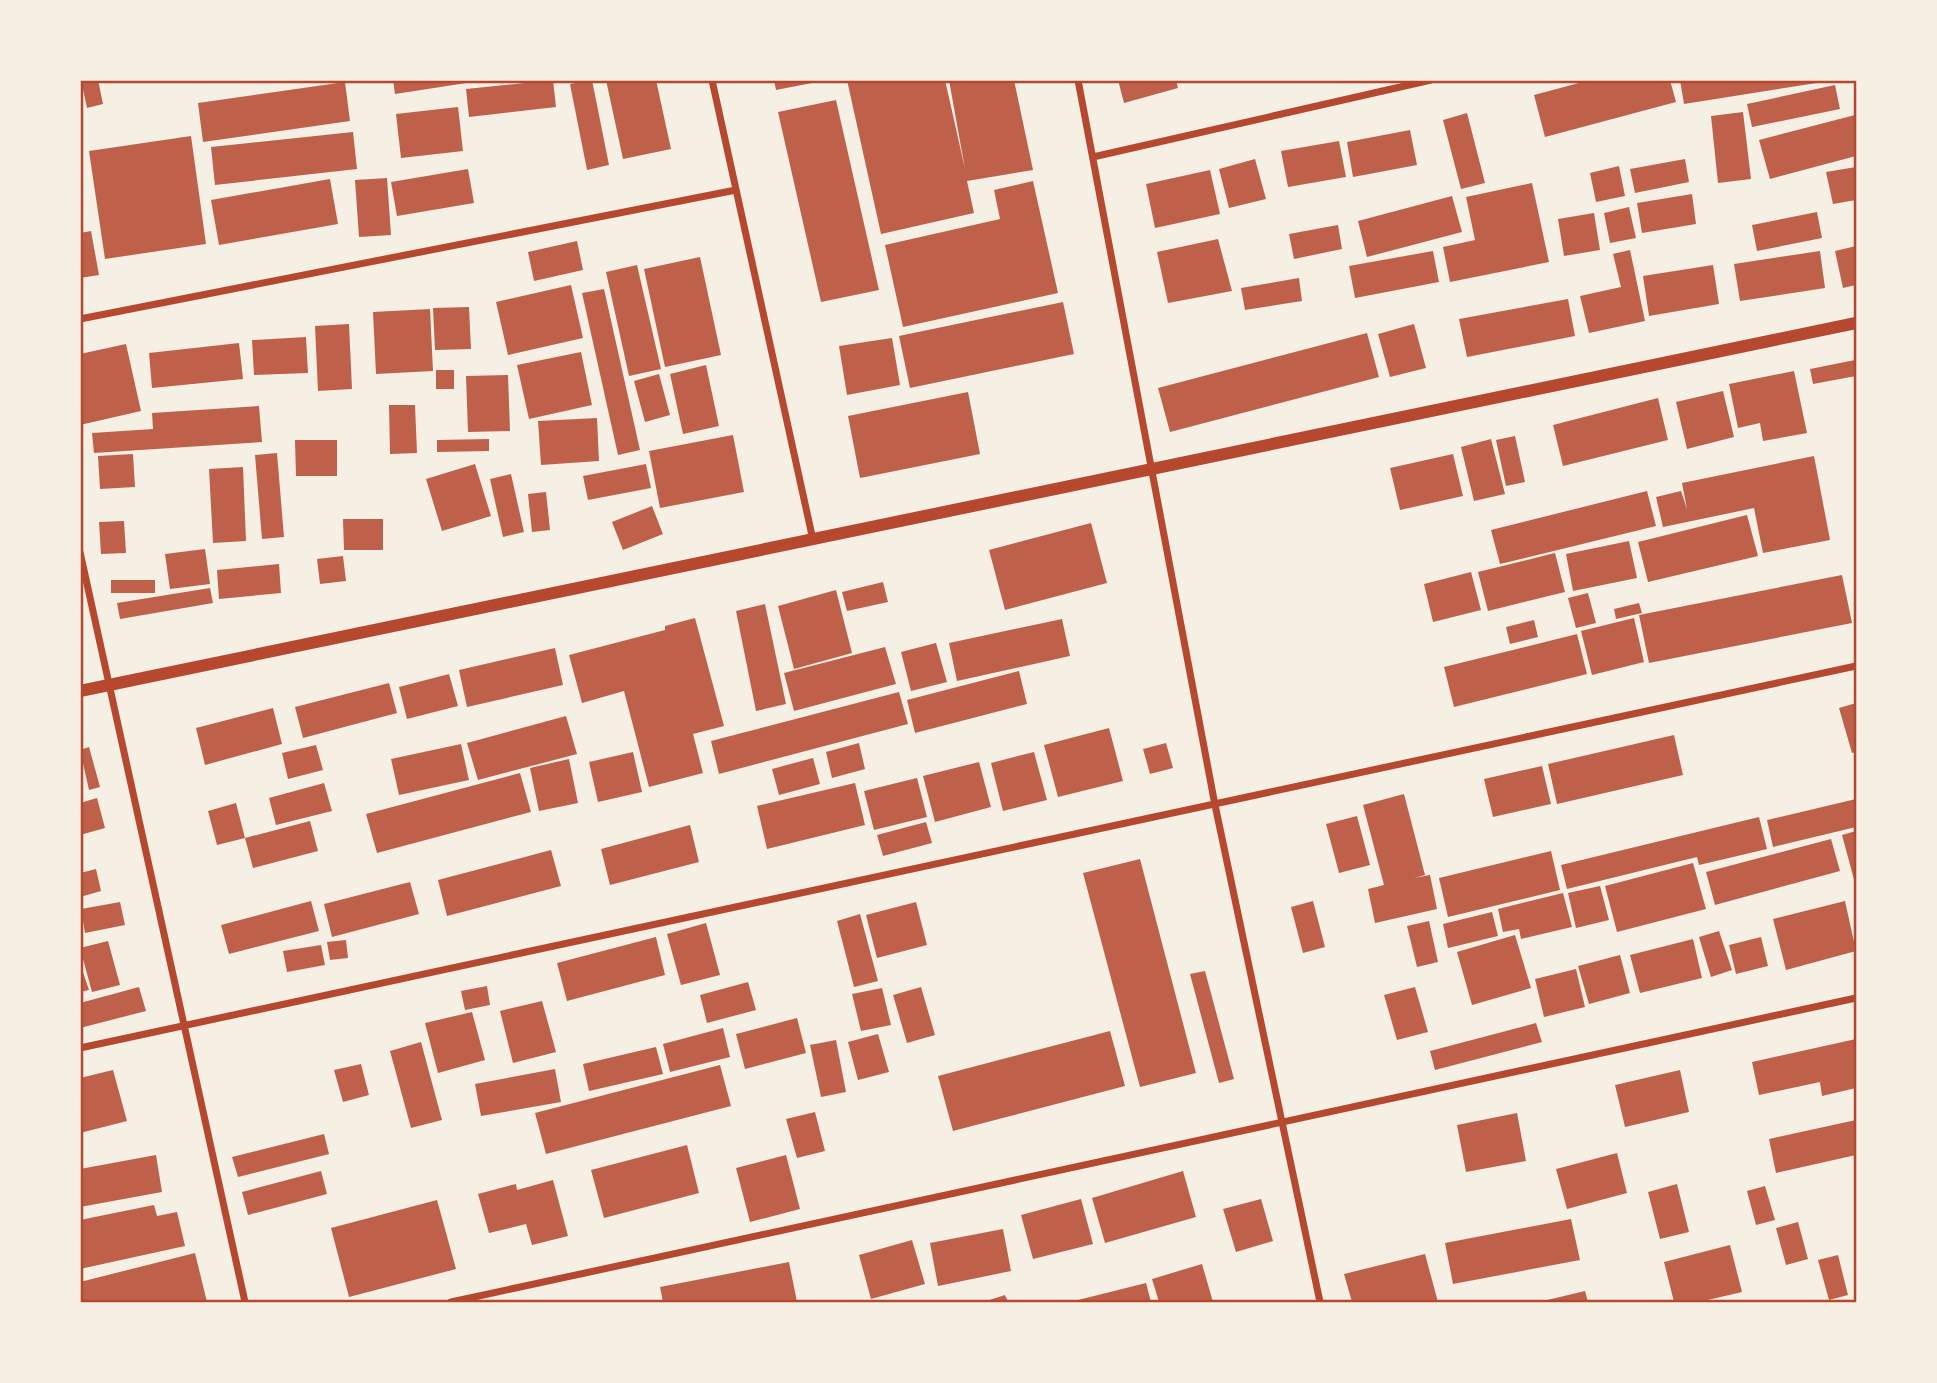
<svg xmlns="http://www.w3.org/2000/svg" width="1937" height="1383" font-family="Barlow,sans-serif">
<style>
.building{fill:#bf614a}
.lines{fill:none;stroke-linecap:round;stroke-linejoin:round}
.minor{stroke:#b5482f;stroke-width:7}
.tertiary{stroke:#b5482f;stroke-width:12}
.neatline{fill:none;stroke:#b5482f;stroke-width:2.5}
</style>
<rect width="100%" height="100%" fill="#f6efe4"/>
<path class="building" d="M81 80H98L103 104 87 108Z
M393 80H473V82L395 94Z
M553 80 556 107 469 117 466 89Z
M592 80 609 165 587 170 570 84Z
M606 80H656L671 149 623 159Z
M774 80H817V82L776 90Z
M847 80H945L965 169 949 80H1014L1033 170 967 181 974 213 881 234Z
M1118 80H1176L1178 88 1124 103Z
M1590 80H1670L1676 102 1545 137 1534 95Z
M1680 80H1823V82L1684 104Z
M345 82 350 121 203 142 198 103Z
M1835 85 1840 109 1752 127 1747 104Z
M836 100 879 290 821 302 778 112Z
M458 107 463 151 401 158 396 114Z
M1743 112 1751 179 1718 183 1711 116Z
M1467 113 1485 183 1461 189 1443 120Z
M1855 115 1856 156 1770 179 1759 140Z
M1410 130 1417 165 1353 177 1347 142Z
M353 132 357 169 215 185 211 147Z
M191 136 206 244 105 259 89 151Z
M1339 141 1346 177 1288 187 1281 151Z
M1255 159 1266 199 1229 208 1219 169Z
M1685 159 1689 182 1635 193 1630 169Z
M1619 166 1625 196 1596 202 1590 173Z
M1856 167V200L1833 204 1826 172Z
M468 169 474 203 397 216 391 182Z
M1210 170 1220 214 1155 228 1146 184Z
M387 178 391 235 359 237 355 180Z
M330 179 338 224 219 245 211 200Z
M1033 181 1058 293 903 327 885 245 1000 219 994 190Z
M1532 183 1549 262 1450 282 1443 247 1475 240 1466 197Z
M1692 194 1696 224 1642 233 1637 203Z
M1452 196 1462 232 1367 257 1358 221Z
M1629 207 1636 238 1610 243 1604 213Z
M1817 212 1822 238 1757 251 1752 225Z
M1594 213 1600 250 1564 256 1558 219Z
M1338 225 1342 249 1294 259 1289 234Z
M91 231 99 275 80 278V233Z
M1218 239 1232 291 1168 303 1157 252Z
M577 241 583 270 534 281 528 252Z
M1856 246V285L1843 288 1835 251Z
M1630 250 1645 321 1589 333 1580 296 1621 287 1613 254Z
M1433 251 1439 282 1355 298 1349 266Z
M1820 251 1825 288 1740 301 1734 264Z
M700 257 721 355 665 367 644 269Z
M637 265 661 369 629 376 606 272Z
M1713 265 1719 304 1649 316 1643 276Z
M1299 278 1302 301 1245 310 1241 288Z
M571 285 583 338 508 355 496 302Z
M604 289 640 450 618 455 582 293Z
M1568 299 1575 336 1467 357 1459 319Z
M1063 302 1074 354 910 388 899 336Z
M469 307 471 349 435 350 433 308Z
M430 309 433 371 376 374 373 312Z
M349 324 352 389 318 391 315 326Z
M1414 324 1426 368 1390 377 1378 334Z
M1367 333 1379 377 1170 432 1158 388Z
M306 337 308 373 254 375 252 340Z
M892 338 900 385 847 395 839 346Z
M239 343 243 379 152 388 149 353Z
M126 344 141 411 80 425V354Z
M581 352 592 405 529 419 517 365Z
M1855 360 1856 376 1813 384 1810 369Z
M706 365 719 426 683 434 670 374Z
M436 370H454V389H436Z
M1794 371 1807 433 1763 441 1760 423 1738 428 1729 384Z
M659 374 670 415 645 422 634 381Z
M508 375 510 431 468 432 466 376Z
M1723 391 1734 437 1687 449 1676 402Z
M968 392 980 454 860 478 848 416Z
M1658 398 1668 440 1563 466 1553 425Z
M389 405H415L417 453 390 454Z
M259 406 262 442 94 453 92 433 153 429 152 413Z
M597 418 599 461 541 465 538 421Z
M733 435 744 492 660 508 649 451Z
M1515 436 1525 482 1506 486 1496 440Z
M489 439V451L437 452V440Z
M1491 439 1505 494 1474 501 1461 447Z
M295 440H337V476H296Z
M277 453 284 537 262 539 255 455Z
M133 454 135 487 100 489 98 456Z
M1453 454 1463 496 1400 510 1390 468Z
M1814 456 1830 540 1763 553 1754 508 1663 527 1656 497 1681 491 1687 509 1682 483Z
M475 464 491 516 442 531 426 479Z
M646 464 651 488 588 500 583 476Z
M243 467 246 541 213 543 209 469Z
M511 474 524 532 503 537 490 479Z
M1647 491 1656 526 1500 564 1491 530Z
M546 492 550 530 532 532 528 494Z
M652 506 663 534 623 550 612 522Z
M1747 515 1758 556 1648 582 1638 542Z
M343 519H383V550H344Z
M124 521 126 553 101 554 99 522Z
M1091 523 1107 583 1005 610 989 550Z
M1629 541 1637 578 1573 591 1566 554Z
M205 549 210 584 170 589 165 554Z
M1555 553 1565 592 1488 611 1478 572Z
M343 556 346 581 320 584 317 559Z
M279 564 281 593 219 599 217 570Z
M1471 572 1481 610 1433 622 1424 584Z
M1842 575 1852 623 1649 663 1639 615Z
M111 580H155V593H111Z
M883 582 888 602 847 611 842 592Z
M210 588 213 603 120 619 117 603Z
M836 590 852 653 794 669 778 606Z
M1588 593 1596 623 1576 628 1568 598Z
M1639 603 1642 613 1616 619 1614 609Z
M765 604 786 704 756 711 736 611Z
M695 618 724 726 693 734 703 773 649 787 624 691 582 703 569 655 665 630V626Z
M1634 618 1644 662 1592 675 1581 631Z
M1062 619 1070 656 957 681 949 643Z
M1534 620 1538 637 1510 644 1506 627Z
M1577 634 1587 674 1454 707 1444 667Z
M936 643 947 682 911 691 901 652Z
M885 647 896 684 794 711 784 673Z
M555 648 563 685 467 707 459 670Z
M1019 671 1027 704 915 733 907 700Z
M449 674 458 706 407 719 399 687Z
M389 683 397 713 303 738 295 707Z
M899 692 908 724 719 774 711 741Z
M1856 703V752L1852 753 1839 708Z
M273 708 282 744 205 765 196 728Z
M566 716 577 754 478 780 467 743Z
M1109 728 1123 781 1058 797 1044 745Z
M1674 735 1683 775 1557 804 1548 764Z
M859 743 865 769 832 778 826 752Z
M1166 743 1173 768 1150 774 1143 749Z
M461 744 469 780 399 795 391 759Z
M316 745 323 770 288 779 282 753Z
M89 747 100 787 89 790 80 750Z
M633 752 642 792 598 802 589 762Z
M1034 752 1047 800 1003 811 991 763Z
M813 758 820 784 779 795 772 769Z
M569 759 578 803 539 811 530 768Z
M979 762 991 807 935 822 923 776Z
M1542 766 1551 804 1493 817 1484 779Z
M520 773 531 812 377 853 366 814Z
M917 778 927 817 874 830 864 791Z
M324 783 332 811 276 825 269 798Z
M855 783 865 825 767 849 757 806Z
M1404 794 1425 875 1414 878 1430 875 1437 909 1375 923 1368 889 1384 885 1363 805Z
M97 798 105 828 80 835V803Z
M1856 799V827L1773 847 1767 820Z
M236 803 245 838 310 821 318 851 253 868 245 838 217 845 208 811Z
M1357 816 1370 865 1339 873 1326 824Z
M1759 817 1767 849 1699 865 1697 857 1567 889 1561 865Z
M926 822 932 843 883 856 877 835Z
M690 825 699 862 610 885 601 849Z
M1856 831V887L1842 835Z
M1831 839 1840 871 1715 905 1706 872Z
M551 850 561 886 447 916 438 880Z
M1551 851 1560 890 1448 917 1439 878Z
M1140 859 1196 1073 1140 1087 1083 873Z
M1693 863 1706 909 1617 932 1605 886Z
M96 869 101 891 80 897V873Z
M410 882 419 914 332 937 324 904Z
M1600 886 1609 920 1576 928 1568 893Z
M1563 893 1572 927 1521 939 1519 929 1503 932 1498 909Z
M311 901 319 931 229 954 221 925Z
M1313 901 1325 947 1303 953 1291 907Z
M1845 901 1856 951 1786 970 1773 919Z
M120 902 125 925 85 933 81 909Z
M916 902 927 945 877 958 866 915Z
M1492 912 1498 936 1448 948 1443 924Z
M860 914 878 981 854 987 837 921Z
M1429 921 1438 962 1417 967 1407 926Z
M706 923 720 975 681 985 667 934Z
M1719 931 1732 970 1711 977 1699 937Z
M1515 935 1531 988 1472 1005 1457 952Z
M656 937 665 975 567 1001 557 963Z
M1761 937 1768 966 1736 974 1729 945Z
M1693 939 1702 978 1640 993 1630 955Z
M346 940 348 958 330 960 327 942Z
M108 941 120 985 92 992 80 948Z
M321 945 325 965 287 972 283 951Z
M1620 955 1630 993 1589 1004 1578 966Z
M80 963 89 990 80 992Z
M1576 969 1585 1007 1544 1017 1535 979Z
M1205 971 1234 1079 1219 1083 1190 974Z
M748 982 756 1010 707 1023 700 995Z
M487 986 490 1005 465 1010 461 991Z
M139 987 146 1011 80 1028V1003Z
M921 987 935 1035 907 1043 893 995Z
M1415 987 1428 1032 1397 1040 1384 995Z
M882 988 891 1025 861 1031 852 994Z
M542 1001 556 1052 513 1063 500 1011Z
M472 1012 485 1060 438 1073 425 1023Z
M797 1018 806 1053 745 1069 736 1034Z
M1536 1023 1542 1042 1435 1070 1430 1051Z
M723 1028 730 1057 670 1072 663 1044Z
M1110 1031 1125 1086 953 1131 938 1076Z
M878 1034 889 1072 858 1080 848 1042Z
M1856 1039V1088L1822 1096 1820 1082 1759 1095 1752 1062Z
M836 1040 846 1092 821 1097 810 1045Z
M421 1042 442 1120 411 1128 390 1051Z
M656 1047 663 1074 589 1091 583 1064Z
M361 1064 369 1095 343 1102 334 1070Z
M720 1065 731 1106 546 1154 535 1113Z
M555 1069 561 1102 481 1116 475 1084Z
M113 1070 127 1121 80 1133V1078Z
M1680 1070 1689 1112 1625 1127 1615 1085Z
M815 1112 825 1151 797 1158 786 1119Z
M1517 1113 1526 1161 1466 1172 1457 1125Z
M1856 1120V1155L1776 1173 1769 1139Z
M324 1134 329 1154 238 1177 232 1157Z
M687 1145 699 1193 604 1218 591 1170Z
M1617 1153 1627 1193 1567 1209 1556 1169Z
M156 1155 162 1192 80 1207V1169Z
M786 1155 800 1209 750 1222 736 1168Z
M321 1171 327 1194 248 1215 242 1192Z
M1183 1171 1196 1217 1105 1243 1092 1198Z
M553 1180 568 1236 532 1245 526 1224 489 1233 478 1194 516 1184 517 1190Z
M1677 1184 1689 1232 1660 1239 1648 1192Z
M1765 1186 1775 1220 1756 1225 1747 1191Z
M1081 1199 1093 1244 1033 1259 1021 1215Z
M1261 1199 1273 1241 1236 1252 1223 1209Z
M437 1200 456 1269 349 1297 331 1228Z
M154 1205 157 1216 177 1212 185 1246 80 1269V1220Z
M1571 1219 1580 1260 1453 1284 1445 1243Z
M1798 1222 1808 1259 1786 1265 1776 1228Z
M1003 1229 1011 1271 938 1286 930 1243Z
M912 1240 925 1284 871 1299 859 1255Z
M1730 1245 1742 1292 1699 1302H1674L1664 1262Z
M195 1253 207 1302H80V1282Z
M1425 1254 1438 1302H1352L1344 1274Z
M1838 1255 1848 1295 1829 1300 1818 1260Z
M789 1262 797 1302H663L660 1287Z
M1202 1264 1213 1302H1159L1152 1279Z
M1146 1283 1151 1302H1070Z
M1585 1291 1588 1302H1543V1301Z
M1005 1295 1008 1302H983Z"/>
<g class="lines">
<path class="minor" d="M712 80 813 540
M1078 80 1215 805 1320 1302
M1093 157 1431 80
M80 319 736 190
M80 552 245 1302
M80 1048 1856 666
M451 1302 1856 998"/>
<path class="tertiary" d="M80 691 1856 323"/>
</g>
<rect width="1937" height="1383" fill="none" stroke="#f6efe4" stroke-width="164"/>
<rect x="82" y="82" width="1773" height="1219" class="neatline"/>
</svg>
